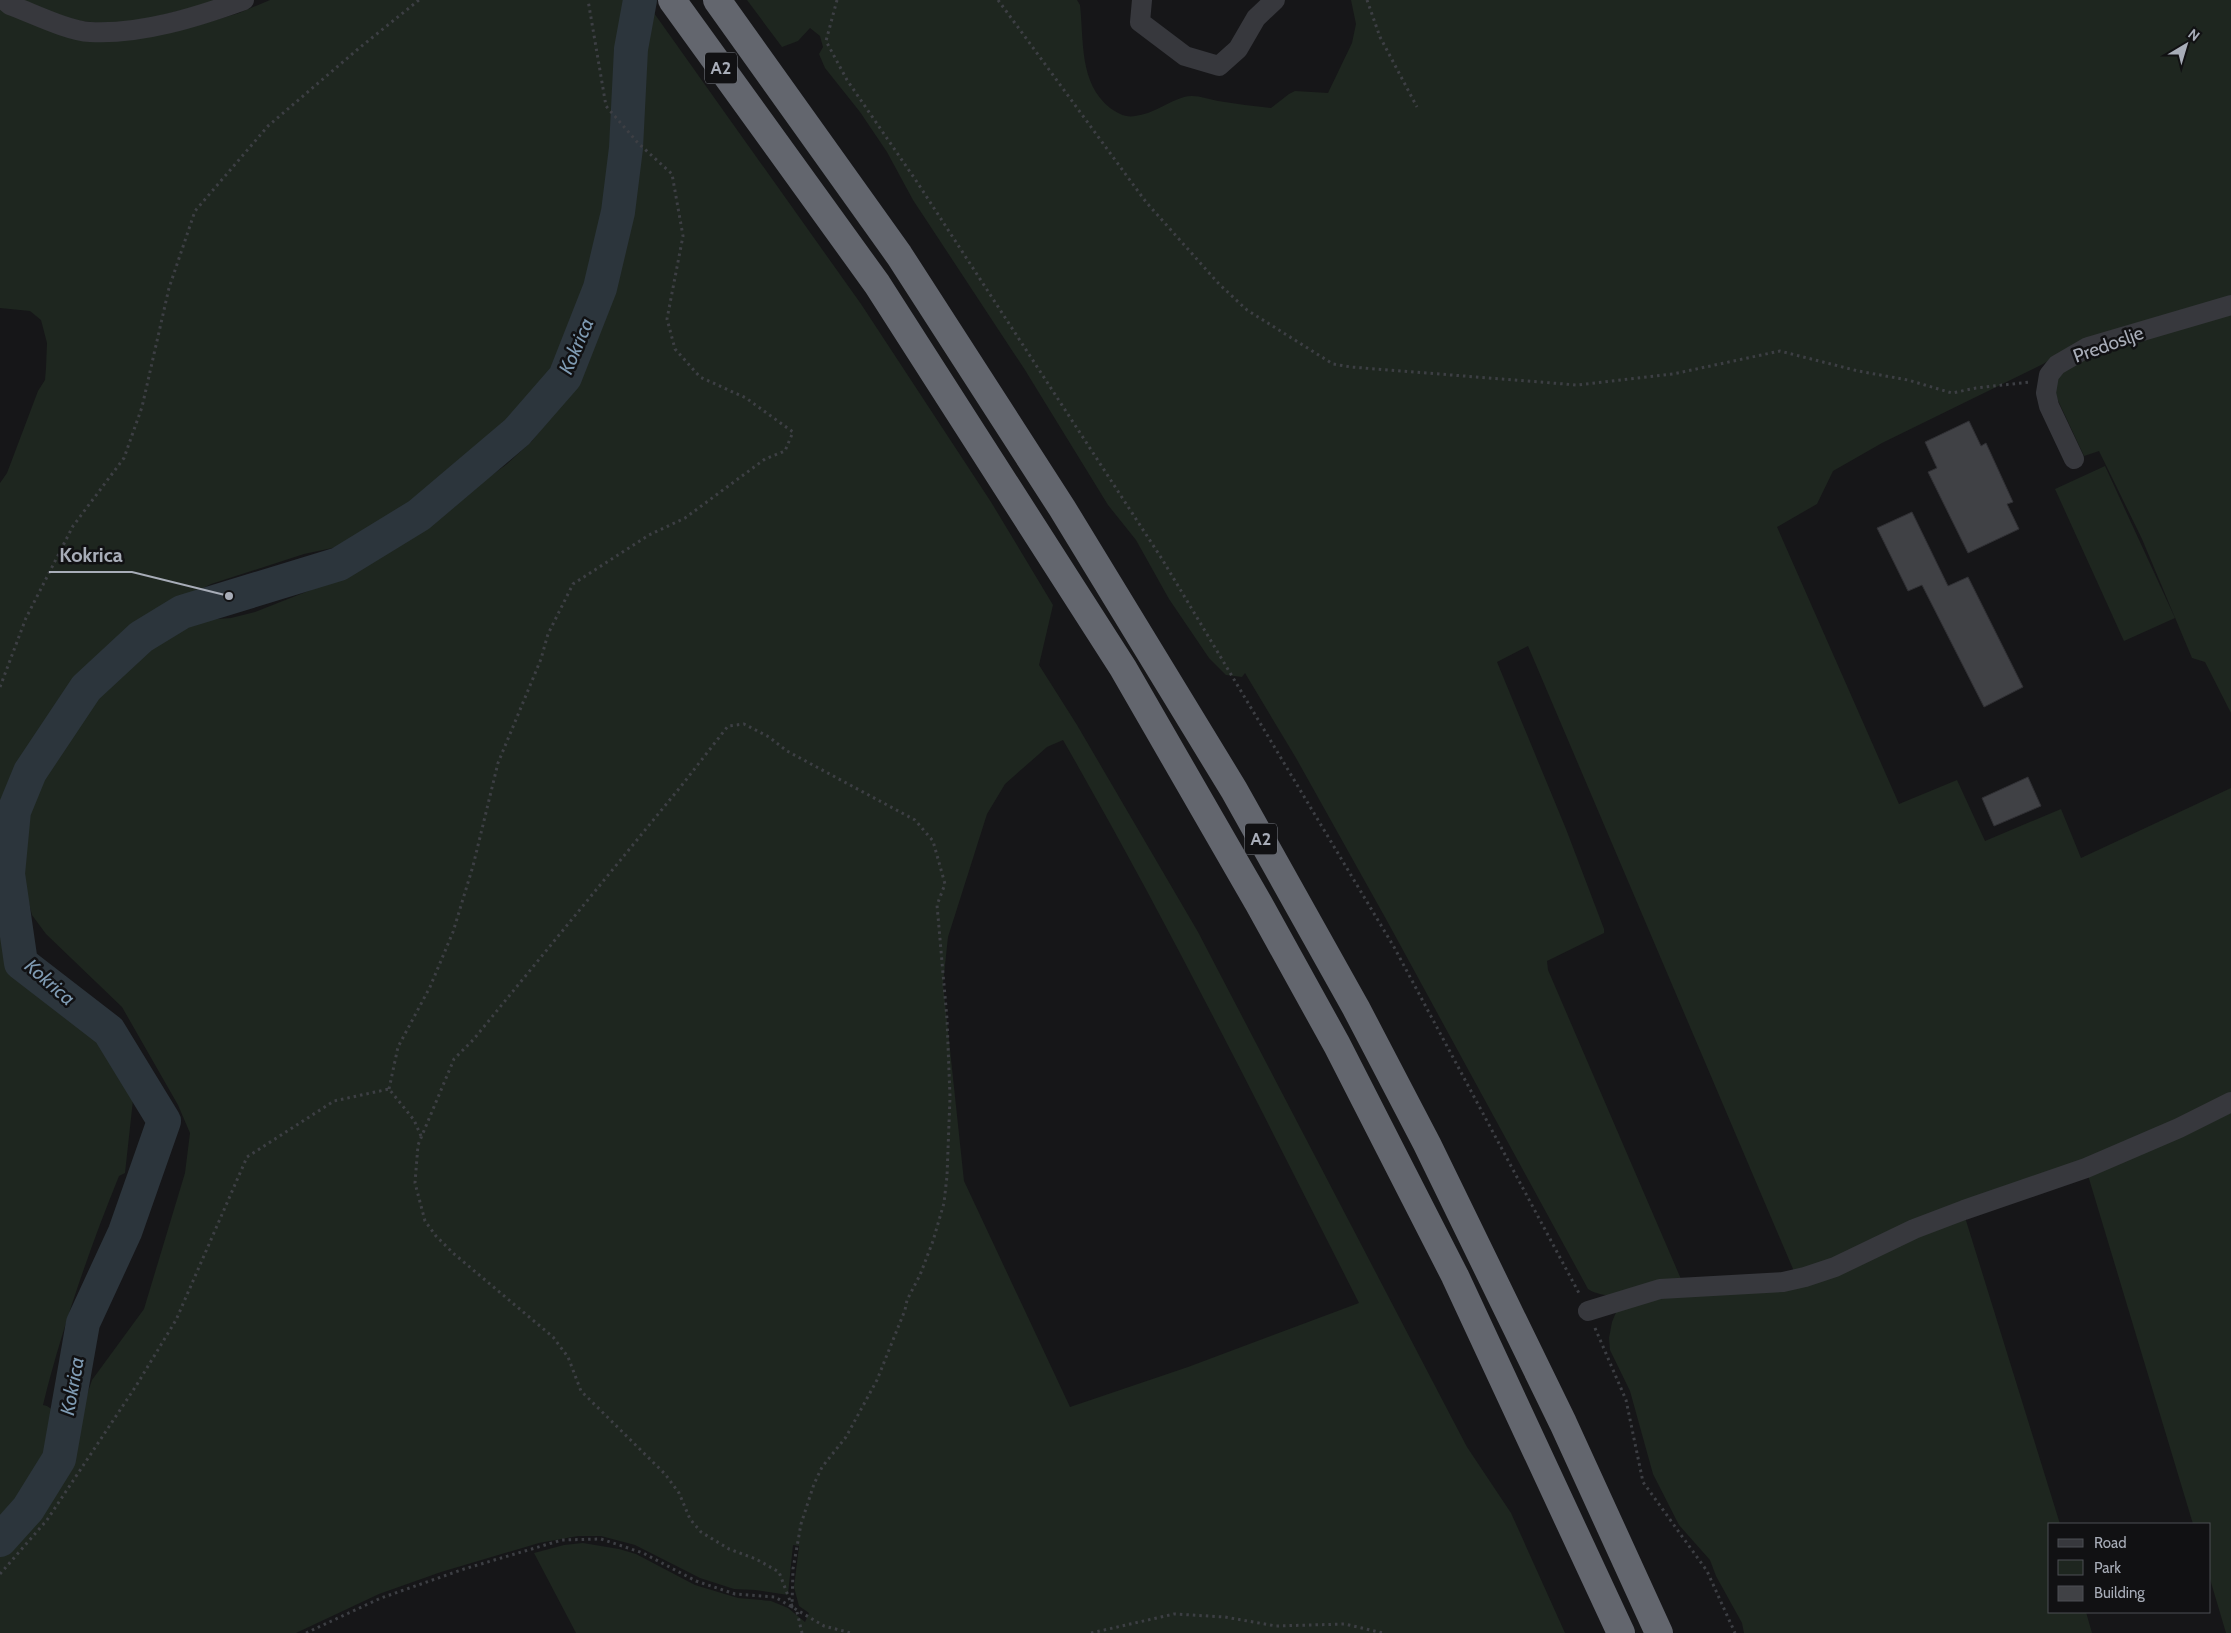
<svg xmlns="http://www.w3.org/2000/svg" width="2231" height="1633" font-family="Cabin,sans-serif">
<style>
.green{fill:#1e261f;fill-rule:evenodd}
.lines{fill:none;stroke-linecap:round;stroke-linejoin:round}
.river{stroke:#2c353c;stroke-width:34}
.building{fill:#404145;stroke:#303034}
.path{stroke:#3d3f44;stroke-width:3;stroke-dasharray:2.5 4;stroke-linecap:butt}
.minor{stroke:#37383d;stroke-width:20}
.highway{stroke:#63666e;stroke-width:28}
.labels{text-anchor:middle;stroke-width:5;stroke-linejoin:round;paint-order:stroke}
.shield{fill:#111113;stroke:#7b7e86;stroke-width:1}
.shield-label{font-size:18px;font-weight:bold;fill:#a8adb8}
.street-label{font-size:19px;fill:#a8adb8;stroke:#111113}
.water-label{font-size:20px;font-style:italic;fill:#7f9bb3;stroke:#111113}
.leader{fill:none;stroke:#a8adb8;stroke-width:2}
.callout-dot{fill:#a8adb8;stroke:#111113;stroke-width:2}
.callout-label{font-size:20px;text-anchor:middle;font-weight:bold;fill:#a8adb8;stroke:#111113;stroke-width:5;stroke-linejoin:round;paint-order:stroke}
</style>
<rect width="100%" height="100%" fill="#161618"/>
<path class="green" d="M17 0H222L122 25 81 21 53 14Z
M270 0H629L618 105 621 146 610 209 603 235 593 286 559 373 545 392 537 398 523 414 412 508 374 531 337 547 304 554 211 584 154 613 83 671 63 693 20 760 4 808 0 839V483L7 473 38 391 45 380 46 368 47 343 41 320 30 311 0 308V7L49 29 199 25 239 13Z
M747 0H1077L1080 5C1084 41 1079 83 1110 108 1117 113 1126 118 1135 116 1153 114 1167 102 1184 97 1196 94 1207 99 1218 101 1236 104 1254 106 1271 108L1289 94 1295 91 1328 93 1352 43 1356 24 1351 0H2231V297L2081 342 2043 364 1882 443 1833 471 1817 504 1777 527 1899 804 1957 780 1985 841 2061 809 2081 858 2231 788V1097L2194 1116 1796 1276 1528 646 1497 662 1566 829 1604 929V933L1547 961 1548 970 1684 1286C1658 1290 1610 1304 1588 1289L1386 919 1296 758 1245 673 1242 677 1226 675 1209 658 1169 599 1136 540 1108 505 1025 370 913 200 887 152 860 112 825 68 819 54 823 47 820 36 810 28 798 41 782 47Z
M649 6 861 304 991 502 1053 605 1039 665 1077 725 1198 932 1446 1407 1467 1447 1511 1513 1565 1633H576L534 1553 564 1545 583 1543 619 1549 636 1554 695 1585 738 1598 771 1601 788 1608 805 1622 809 1613 799 1606 794 1587 799 1546 793 1545 788 1595 755 1590 734 1589 700 1578 635 1545 601 1536H578L539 1543 441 1572 379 1594 296 1633H0V1551L34 1508 73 1450 76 1427 92 1380 144 1309 185 1173 190 1133 178 1105 122 1007 46 934 32 915 20 869 26 814 41 776 66 738 118 674 148 644 176 629 203 620 231 618 255 612 326 584 390 550 507 464 532 441 542 428 557 399 571 378 602 302 615 259 628 185 632 104ZM1063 740C1169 924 1263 1114 1359 1303L1188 1367 1070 1407 964 1181 943 984 948 937 987 814 1005 784 1047 747Z
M2231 312V713L2205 662 2192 658 2142 539 2099 451 2084 456 2054 392 2059 374 2086 354Z
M2105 466 2175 618 2124 641 2055 489Z
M0 921 9 966 23 984 88 1031 107 1053 134 1091 125 1173 119 1176C89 1250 62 1328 43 1405 49 1406 54 1410 56 1417 57 1420 59 1424 59 1428 60 1456 18 1506 0 1528Z
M2231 1105V1633H2226L2210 1579V1524H2193L2087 1172Z
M1964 1214 2060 1524H2050V1612H2086L2092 1633H1744L1742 1623 1716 1576 1710 1560 1679 1525 1653 1474 1630 1391 1610 1350 1609 1338 1612 1322 1617 1310 1626 1302 1756 1289Z"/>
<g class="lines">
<path class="river" d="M0 1540 28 1509 59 1459 83 1323 125 1232 164 1121 109 1031 21 963 8 874 14 811 30 772 86 688 141 637 182 612 339 564 419 515 517 432 565 377 600 288 618 212 626 148 631 49 640 0"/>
</g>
<path class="building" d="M1969 421 1981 446 1986 443 2013 502 2007 504 2019 529 1968 553 1928 472 1937 468 1925 442Z
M1912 512 1948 586 1968 577 2023 687 1984 707 1922 585 1908 591 1877 528Z
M2028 777 2041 806 1994 826 1982 798Z"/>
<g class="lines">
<path class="path" d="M837 0 826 41 847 80 917 182 1162 559 1394 947 1580 1295
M998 0 1146 202 1219 284 1247 310 1333 364 1351 367 1577 385 1673 374 1780 351 1858 371 1908 380 1952 393 1976 388 2030 382
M1367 0 1380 37 1417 107
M0 687 26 618 73 526 124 458 142 407 169 288 195 211 268 126 358 49 419 0
M389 1089 398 1047 430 987 453 932 473 866 498 763 541 659 548 634 573 584 649 535 685 518 765 459 785 451 793 432 746 398 700 377 675 349 667 319 683 236 672 174 638 143 606 106 588 0
M1595 1328 1626 1400 1643 1482 1707 1571 1735 1633
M0 1574 47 1520 136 1386 176 1320 247 1157 334 1101 389 1089 414 1120 421 1136
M791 1608 792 1606 793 1569 801 1524 814 1484 822 1467 846 1437 877 1380 905 1310 907 1300 920 1275 933 1241 944 1203 947 1176 950 1097 947 1019 937 905 945 884 933 841 915 820 787 751 769 737 744 724 728 726 682 785 473 1040 454 1059 418 1145 415 1183 425 1221 436 1236 453 1253 553 1337 568 1357 581 1391 665 1474 679 1493 690 1519 701 1532 729 1549 756 1559 779 1572 792 1606
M797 1612 802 1633
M306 1633 381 1598 464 1569 562 1540 601 1539 643 1553 696 1581 735 1594 775 1597 824 1626 851 1633
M1091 1633 1174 1614 1225 1617 1276 1626 1345 1624 1383 1633"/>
<path class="minor" d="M4 0 10 5C32 13 68 31 90 32 140 35 197 17 244 0
M1142 0 1140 22 1185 56 1219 66 1238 49 1256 18 1275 0
M2074 459 2049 406 2046 393 2049 375 2057 365 2088 347 2231 305
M1588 1311 1660 1289 1783 1282 1805 1277 1835 1267 1914 1229 1964 1210 2086 1168 2179 1128 2231 1102"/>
<path class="highway" d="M672 0 877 284 1123 668 1259 904 1337 1045 1455 1276 1621 1633
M717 0 899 255 1062 508 1234 790 1356 1008 1427 1144 1563 1423 1659 1633"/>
</g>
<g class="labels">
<g class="shield">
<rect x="705" y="52.5" width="32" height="31" rx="4"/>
<rect x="1245" y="823.5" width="32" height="31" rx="4"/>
</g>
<g class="shield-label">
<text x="721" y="74">A2</text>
<text x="1261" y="845">A2</text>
</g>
<g class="street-label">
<text transform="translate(2108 344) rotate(-20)" y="7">Predoslje</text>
</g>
<g class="water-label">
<text transform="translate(576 346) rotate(-67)" y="7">Kokrica</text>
<text transform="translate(50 982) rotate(41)" y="7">Kokrica</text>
<text transform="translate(72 1386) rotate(-80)" y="7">Kokrica</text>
</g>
</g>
<path class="leader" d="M229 596L132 572H49"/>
<circle class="callout-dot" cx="229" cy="596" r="5"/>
<g class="callout-label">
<text x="91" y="562">Kokrica</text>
</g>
<rect x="2048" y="1523" width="162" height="90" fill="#111113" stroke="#4d4f55"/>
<rect x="2058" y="1539" width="25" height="8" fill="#37383d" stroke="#4d4f55"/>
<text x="2094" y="1548" font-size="15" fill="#a8adb8">Road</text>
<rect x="2058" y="1560" width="25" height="15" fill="#1e261f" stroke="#4d4f55"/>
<text x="2094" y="1573" font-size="15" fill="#a8adb8">Park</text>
<rect x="2058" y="1586" width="25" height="15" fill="#404145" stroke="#4d4f55"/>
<text x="2094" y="1598" font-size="15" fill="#a8adb8">Building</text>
<g transform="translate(2186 45) rotate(38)" stroke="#111113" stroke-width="4" paint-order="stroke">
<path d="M0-4L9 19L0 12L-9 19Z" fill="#a8adb8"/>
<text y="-8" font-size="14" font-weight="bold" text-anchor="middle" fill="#a8adb8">N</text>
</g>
</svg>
